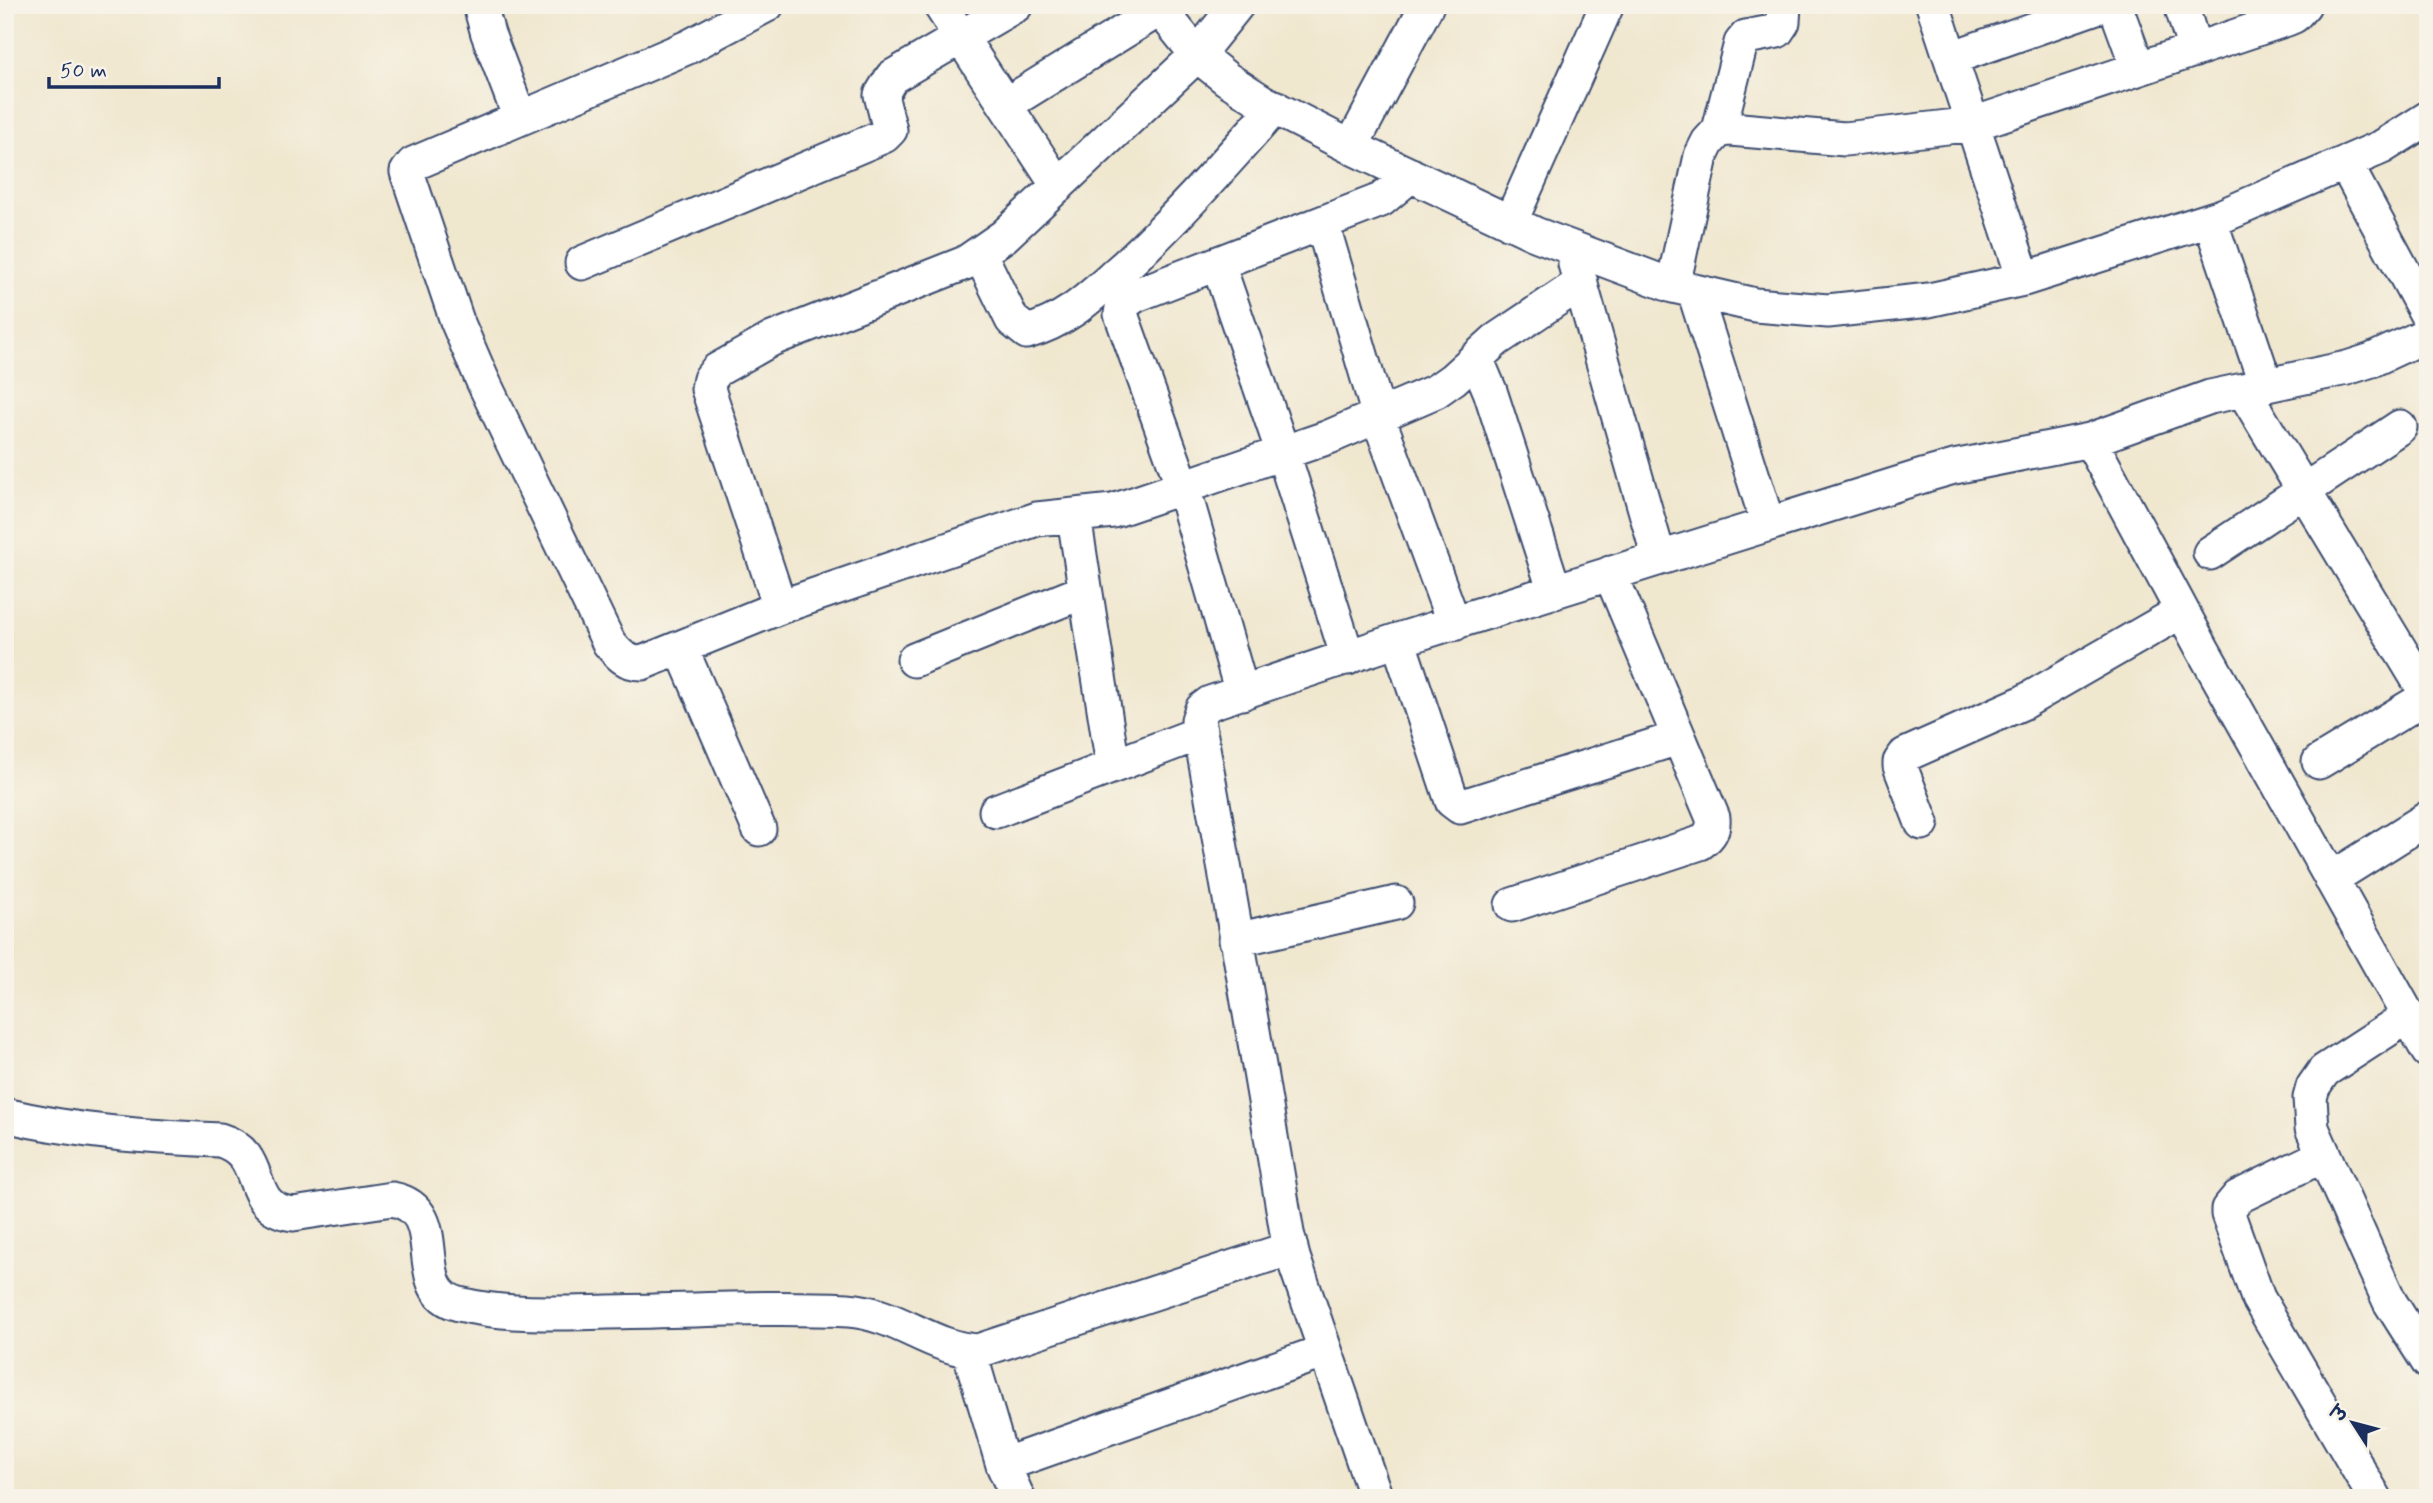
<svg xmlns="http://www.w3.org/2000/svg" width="2433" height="1503" font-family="Mynerve,'Playpen Sans Deva',sans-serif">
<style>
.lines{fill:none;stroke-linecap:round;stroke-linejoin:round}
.minor-casing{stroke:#3b4b6f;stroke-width:37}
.minor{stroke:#fff;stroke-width:33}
</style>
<rect width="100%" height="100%" fill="#f7f3e8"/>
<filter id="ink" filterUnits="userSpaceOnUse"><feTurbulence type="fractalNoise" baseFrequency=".0143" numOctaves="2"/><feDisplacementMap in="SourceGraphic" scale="14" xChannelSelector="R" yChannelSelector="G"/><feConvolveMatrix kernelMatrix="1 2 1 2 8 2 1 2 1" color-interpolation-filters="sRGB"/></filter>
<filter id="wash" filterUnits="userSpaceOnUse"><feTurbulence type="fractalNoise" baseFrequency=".00686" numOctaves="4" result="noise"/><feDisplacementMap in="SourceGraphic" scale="28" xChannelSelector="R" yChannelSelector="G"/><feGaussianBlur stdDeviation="1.57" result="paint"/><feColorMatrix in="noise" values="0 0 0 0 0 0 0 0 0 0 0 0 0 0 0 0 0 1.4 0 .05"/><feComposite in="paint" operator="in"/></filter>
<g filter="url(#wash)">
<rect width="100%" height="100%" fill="#f0e7cf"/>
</g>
<g filter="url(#ink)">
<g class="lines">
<g class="minor-casing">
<path id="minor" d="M480 5 488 34 520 118
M767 5 688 47 413 164 407 172 457 321 482 379 609 643C619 655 626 663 642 663L780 607 1037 519 1113 511 1329 437 1436 391 1453 379 1496 340 1581 283
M940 5 1058 186
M1157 5 1197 55 1227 79 1263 102 1351 147 1535 234 1673 286 1755 305 1828 311 1929 300 2024 279 2222 216 2382 147 2428 118
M1933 5 2024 279
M2115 5 2138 68
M2181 5 2195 50
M1951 58 2102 5
M1005 105 1160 9
M1719 130 1741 43 1746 37 1777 31 1783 22 1784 5
M1351 147 1427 5
M2345 163 2428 317
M2210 220 2266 385
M1322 223 1384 433 1454 624
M1510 223 1607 5
M980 254 1012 320 1027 332C1069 320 1092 295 1124 267 1178 217 1226 162 1275 107
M582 263 884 136 890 130 881 95 892 77 1016 5
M1218 264 1283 453 1348 658
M1575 264 1659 558
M1673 286 1701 156 1708 142 1719 130 1730 129 1845 139 1973 124 2287 19 2294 16 2304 5
M1694 291 1768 524
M1476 358 1490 391 1555 592
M2243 390 2428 696
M2090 440 2203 650 2428 1051
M1074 517 1113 766
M2210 553 2400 427
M780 607 708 389 710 379 717 370 772 339 965 263 1004 236 1197 55 1237 5
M1398 640 1452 801 1460 807 1678 738
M681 648 759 829
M914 660 1085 591
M1242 693 1183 487 1121 314C1122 304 1127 301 1136 295L1381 200 1411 175
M2319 762 2428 696
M996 811 1200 733
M1922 823 1900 766V762L1905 755 2022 703 2182 611
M2331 879 2428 818
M1512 905 1700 843C1710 836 1714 830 1713 818L1610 573
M1236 940 1396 903
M2407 1017 2324 1071 2313 1087 2310 1098 2312 1128 2373 1265 2390 1302 2428 1362
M5 1115C76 1132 148 1137 220 1140 270 1155 241 1207 293 1214L392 1199C453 1210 405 1291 459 1304 508 1316 559 1313 608 1312 688 1311 768 1306 848 1310 897 1313 931 1349 978 1351L1291 1248
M2324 1155 2238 1197 2228 1209V1214L2258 1298 2375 1498
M969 1350 1003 1465 1018 1498
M1003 1465 1325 1351
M1376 1498 1293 1257 1287 1233C1259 1062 1229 891 1198 720L1202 709 1210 703 1398 640 1926 475 1954 467 2090 440 2210 397 2347 368 2372 360 2428 334"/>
</g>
<use href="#minor" class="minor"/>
</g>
</g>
<rect width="2433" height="1503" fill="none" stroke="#f7f3e8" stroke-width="28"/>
<g transform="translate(2353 1423) rotate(306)" stroke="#f7f3e8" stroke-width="5" paint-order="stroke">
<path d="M0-5L12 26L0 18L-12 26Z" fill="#1b2f5e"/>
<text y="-10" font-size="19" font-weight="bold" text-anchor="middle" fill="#1b2f5e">उ</text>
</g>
<path d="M49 77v10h170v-10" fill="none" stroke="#1b2f5e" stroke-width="3.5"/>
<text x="60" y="77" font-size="21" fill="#1b2f5e" stroke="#f7f3e8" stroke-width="5" paint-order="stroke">50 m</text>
</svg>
